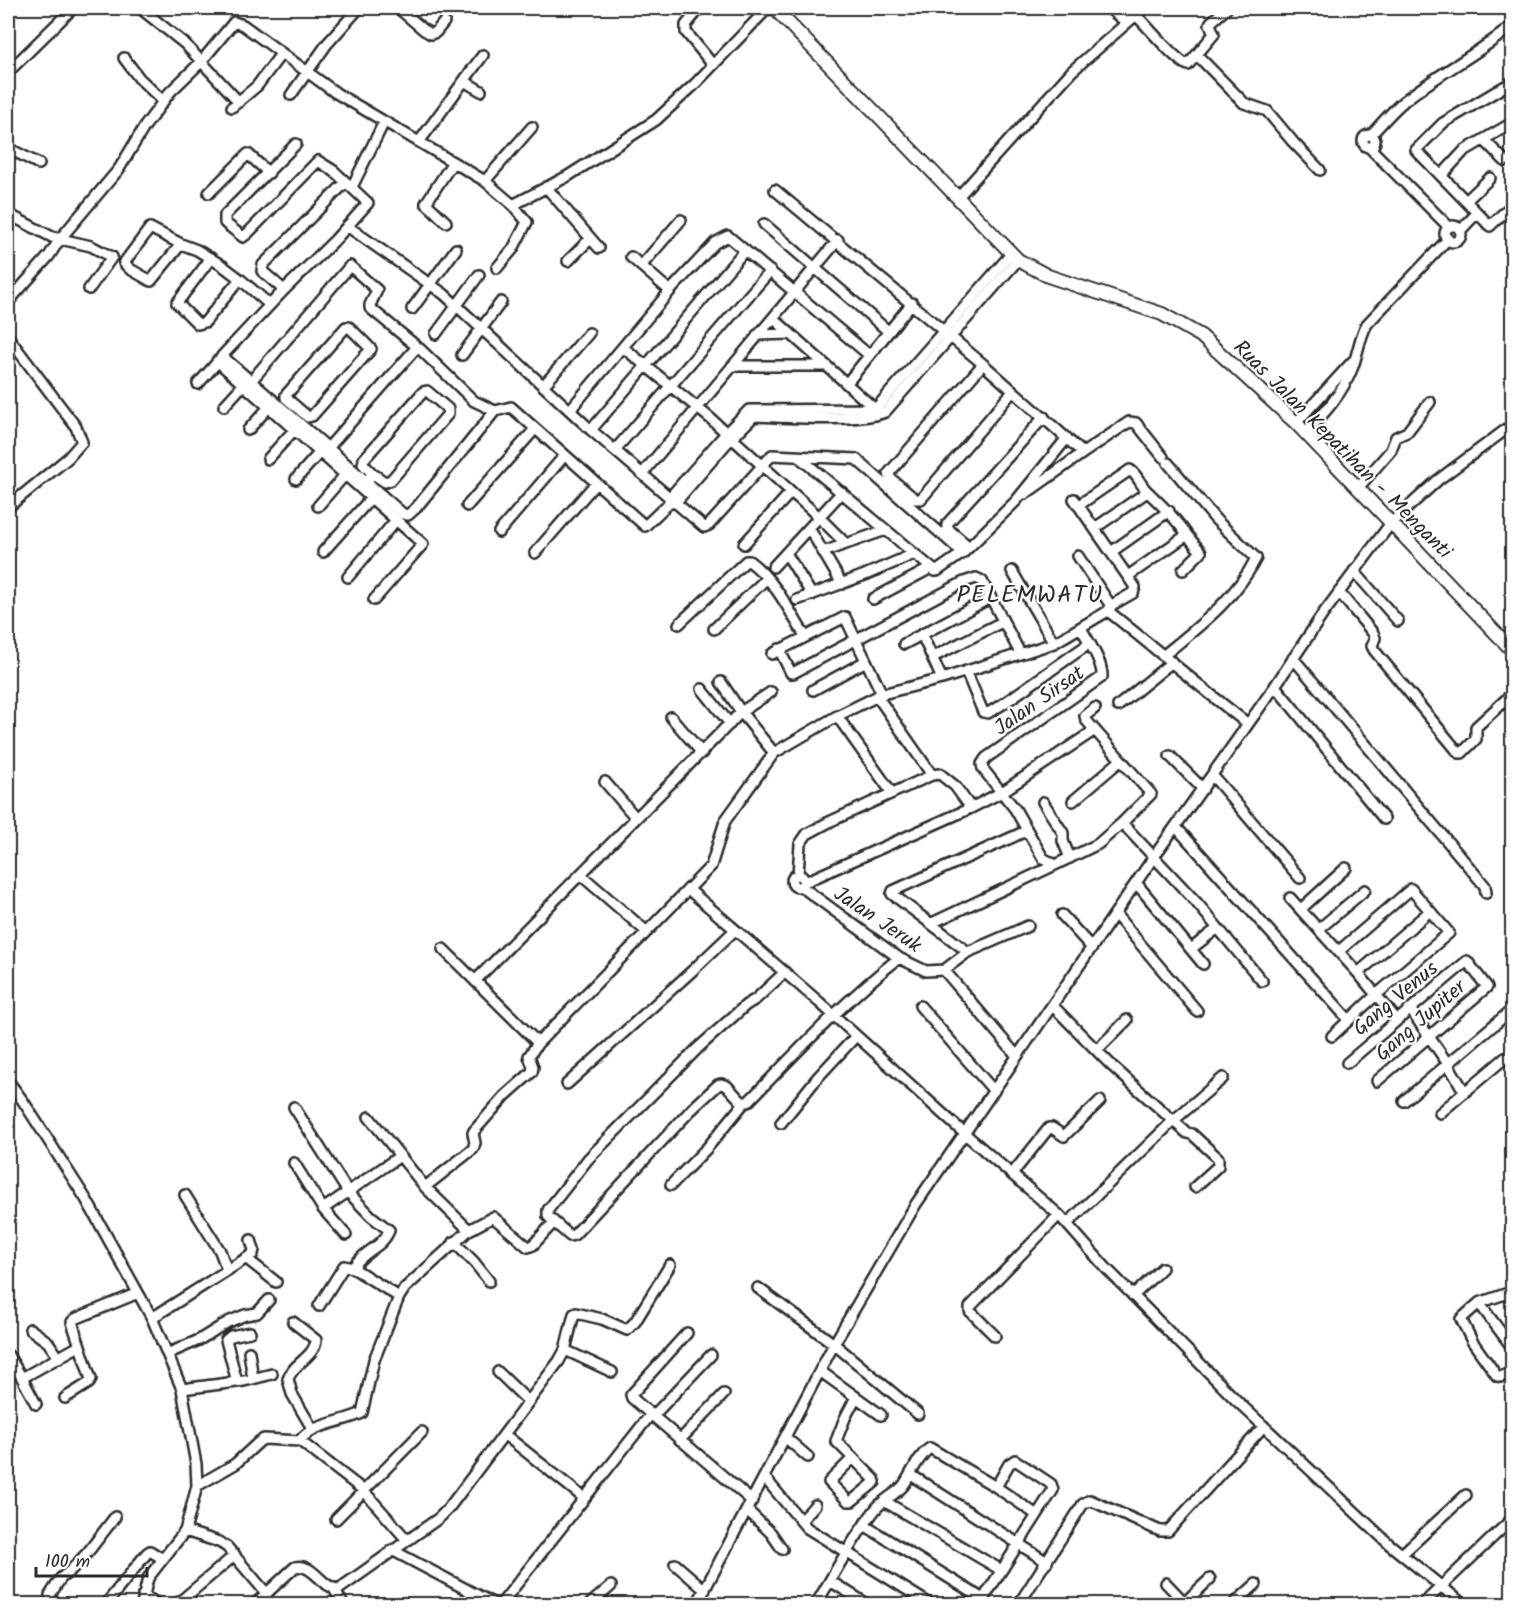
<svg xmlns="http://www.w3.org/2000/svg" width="1520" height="1612" font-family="Kalam,sans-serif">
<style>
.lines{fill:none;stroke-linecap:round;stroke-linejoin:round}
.minor-casing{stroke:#2b2b2b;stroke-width:14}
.major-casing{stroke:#2b2b2b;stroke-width:16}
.minor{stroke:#fff;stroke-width:9}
.major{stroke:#fff;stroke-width:12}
.labels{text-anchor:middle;stroke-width:4.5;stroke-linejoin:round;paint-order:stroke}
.street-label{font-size:21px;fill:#2b2b2b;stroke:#fff}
.quarter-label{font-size:24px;letter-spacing:1.5px;fill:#2b2b2b;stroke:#fff}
</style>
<rect width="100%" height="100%" fill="#fff"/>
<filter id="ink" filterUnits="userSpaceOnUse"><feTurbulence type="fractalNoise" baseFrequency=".0167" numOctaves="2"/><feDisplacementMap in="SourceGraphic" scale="12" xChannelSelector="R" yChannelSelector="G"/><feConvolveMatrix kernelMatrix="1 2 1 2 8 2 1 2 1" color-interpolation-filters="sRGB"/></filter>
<g filter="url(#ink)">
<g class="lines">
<g class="minor-casing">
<path id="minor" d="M140 8 185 44 239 102
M398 8 424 30 431 34 436 32 444 22
M700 8 686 25V32L713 65
M1109 8 1127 23
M1136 15C1146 25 1178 63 1188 65L1214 34 1210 24 1211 22 1227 8
M1197 55 1244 103 1267 111 1293 142 1320 170
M124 58 139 78 163 101
M8 72 73 8
M464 81 481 91
M1512 82 1443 123 1416 150 1490 226 1512 205
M291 95 327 44 359 8
M232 107 257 86 281 54
M1363 141a6 6 0 1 1 12 0a6 6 0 1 1-12 0Z
M1371 135C1381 124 1392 111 1404 101 1438 74 1478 54 1512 26
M1484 140 1505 161
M419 142 483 55
M296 144 225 215V223L243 237 247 234 318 161 334 171 368 203 335 240 284 290 222 356 328 448 417 347
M8 148 39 164
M1370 148 1449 227
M1441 176 1464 151 1512 123
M485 181 532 127
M352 187 384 122
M546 187 599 248
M775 190 983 364 1083 453 1129 422 1136 423 1163 457
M209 193 248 154 269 173
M958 197 1072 71 1144 8
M1466 201 1490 178
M513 205 568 176 656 120 694 85 768 8
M8 214 52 237 91 246 112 257 89 289
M446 222 426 203 453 162
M764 224 888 331
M347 226 444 294 591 430 704 527 709 525 772 455 856 459 963 553
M1445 234a8 8 0 1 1 16 0a8 8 0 1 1-16 0Z
M1460 231 1477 213
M181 244 151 281 130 269 124 263 150 228 181 244 197 250 223 266 240 279
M1011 254 878 406 870 409 749 410 726 433 670 497 668 504 676 502 726 444 754 416C784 417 860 423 885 412L1018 260
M631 257 670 291
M211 258 177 303 198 324 205 322 240 279 270 305
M568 261 590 239
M641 266 681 220
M284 290 262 271 263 265 346 182
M8 302 49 256 60 239 119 169 145 126 170 92 201 62 234 22 243 25 336 93 485 181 513 205 527 222 513 249 497 268
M412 309 456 249
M773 318 876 410
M346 327H349L371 349 312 416 308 417 286 398V395Z
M436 334 479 275
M757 335 791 334
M8 337 76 427 82 442 68 458 8 507
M624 348 711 419 819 517 773 567
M462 355 501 302
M217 361 423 544 374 600
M983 364 889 473 890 478 915 499H921L1013 391
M732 366H827
M251 381 350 266 377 290 370 305V308L421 350 474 401 495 411 511 407 645 526 668 504
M847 383 912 303
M198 384 221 358
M544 385 589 333
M224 406 243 385
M570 410 670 291 715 243 728 236 869 355
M1296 423 1353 361
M248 430 269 407
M591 430 745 250
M1305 433C1324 414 1342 394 1352 369 1358 354 1359 338 1367 324L1448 239
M328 448 403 514 408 515 416 508 495 411
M615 450 770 271
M799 457 886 530
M268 459 294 430
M643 473 838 240
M296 479 320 452
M366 481 373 474 363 464 364 459 423 392 427 391 448 409V414L391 480 385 482 373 474
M1358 488 1391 450 1396 437 1407 432 1430 402
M842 492 819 517 846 544
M1025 494 1083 453
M1074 499 1135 587 1133 593 1112 605 1108 611
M1079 505 1130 470C1138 475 1140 485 1148 492 1162 506 1176 518 1187 535
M318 506 345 475
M467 506 535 429
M809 528 842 584
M1095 528 1147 492
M499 532 565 455
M744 544 791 492
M969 547 947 528V524L1044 417
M323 552 371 498
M823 552 886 530 935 571H937L963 553 1016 501 1067 438
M1111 552 1169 511
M535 553 596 483
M786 553 812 595
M1078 556 1111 606
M1012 571 1054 643
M1354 571 1398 621
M1128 576 1187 535 1201 552 1183 570
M348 577 396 520
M1339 592 1373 633 1375 638 1372 646 1374 650 1459 753H1462L1476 739V727L1512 694
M873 599 931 568
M797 600 865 575 914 554
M679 624 746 561H749C774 579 789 610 805 636
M1081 628C1088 641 1103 662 1102 677L986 758 982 764 983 769 1015 809 1043 858 1055 865 1098 844 1122 823 1197 903 1262 981
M714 629 767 578
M922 635 942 679
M904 644 990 598
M779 649 791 673H793L964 582 976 578 982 581 1020 653
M772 654 845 617 882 694
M1164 655C1198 627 1236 599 1256 558L1216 520 1168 463
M933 657 1002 622
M1293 658 1485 886 1486 893
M966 671 983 712 988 713 1003 704 1090 643
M721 682 741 712 774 753
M1275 686 1384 819
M702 689 730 724
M813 690 866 661
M877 696 932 775
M1118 706 1172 662
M1095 708 1085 716 1086 720 1151 794 1122 823
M837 716 892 793
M671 717 702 753
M1170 756 1203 789
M1212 775 1300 878
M605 782 636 818
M1073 801 1120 761
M1043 802 1063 833V841L1070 858
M1176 827 1349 1020
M792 881a6 6 0 1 1 12 0a6 6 0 1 1-12 0Z
M581 875 647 932
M798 875 800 844 807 834 829 822 932 775 940 774 955 786 971 808
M805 882 971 808 1002 792 1095 730
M1137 884 1203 964
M802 887 899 958 926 971 944 970 968 952 1028 926
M688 889 819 1002 964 1133 1059 1215 1106 1268 1237 1401 1389 1544 1463 1604
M1290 898 1358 973 1397 1020
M1301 909 1346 868
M1115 914 1197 1011
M1062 915 1092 948
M932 923 1055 865
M1319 929 1365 890
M443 949 538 1043 711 866 725 821 774 753 837 716 882 694 942 679 1054 643 1108 611C1155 648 1200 687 1248 724
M1191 949 1218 928
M968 952 892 894 893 891 1026 831
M944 970 1017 1056
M1358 973 1430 911
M475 981 741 712 771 692
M920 1006 994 1091
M1053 1006 1112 1066 1178 1125 1187 1133 1192 1134 1218 1158V1166L1195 1187
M1410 1009 1448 1064 1464 1091
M1332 1036 1376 995 1449 933 1411 889 1339 951
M1097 1050 1127 1020
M1347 1063 1467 961 1487 987 1377 1081
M8 1081 23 1101 86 1199 152 1318 182 1389 196 1464 197 1486 185 1531 148 1578 142 1604
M567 1084 692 971 735 930
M1404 1101 1507 1014
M294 1107 348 1192 371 1216 389 1230C384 1247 361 1252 353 1268L399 1297
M1440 1113 1505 1058
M369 1117 425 1187 469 1230
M781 1123 818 1077 856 1036
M294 1163 323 1209 346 1235
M1012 1174 1049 1128H1052L1064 1136 1100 1101
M671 1185 707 1148 744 1103
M425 1187 473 1149 475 1143 473 1133 474 1131 505 1096 532 1072 533 1067 529 1056 538 1043
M185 1195 220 1251 227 1270
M323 1209 400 1156
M554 1222 548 1216V1210L588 1159 698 1048 746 1005 756 999 785 972
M1068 1223 1173 1121 1223 1078
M454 1242 474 1262 489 1281
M247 1259 276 1282
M758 1288 834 1344 918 1414
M1133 1296 1162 1268
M1479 1303 1512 1347
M319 1306 344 1266 353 1268
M152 1318 253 1254 254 1250 251 1240
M293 1322 316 1340C315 1357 293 1363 288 1379L292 1394 313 1430
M30 1329 48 1342 59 1358
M687 1333 631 1395 632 1398 752 1501
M995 1336 970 1311V1307L1059 1215
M565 1350 612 1372
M249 1352 253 1379
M167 1354 199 1340 228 1322 245 1315 257 1313 269 1300
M8 1355 22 1378 79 1346
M820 1371 881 1415
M498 1372 528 1401
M1509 1373 1501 1377 1497 1376 1472 1341 1461 1319 1479 1303 1505 1294 1512 1298
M22 1378 36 1404
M237 1382 226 1340 231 1336 250 1332
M182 1389 244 1381 272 1374
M65 1398 89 1383 91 1379 72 1322 75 1319 138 1293
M653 1416 711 1355
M505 1435 584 1498
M785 1437 808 1457
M680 1440 724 1394
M300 1441 363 1490 407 1540
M853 1458 829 1482 848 1501H852L875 1482 874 1479 836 1441 845 1418 856 1397
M911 1475 1047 1562
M764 1477 807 1528 930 1604
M197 1486 235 1464 260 1441 264 1439 300 1441C310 1424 345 1422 362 1413L374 1360 399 1297 405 1288 469 1230 493 1217 528 1247 533 1245 554 1222 570 1236 574 1235 691 1110 718 1085 721 1084 727 1086 742 1102H748C797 1052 844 1001 899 958
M884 1501 1001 1570
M747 1510 771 1533 782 1549
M336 1519 422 1432
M801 1521 815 1505
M864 1525 983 1599
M185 1531 219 1542 227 1547 267 1594
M392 1550 494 1604
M1402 1554 1466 1495
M675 1564 705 1590
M830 1581 867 1604
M1166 1583 1186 1604
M334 1589 343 1604
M143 1595 158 1604
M51 1601 50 1595 61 1578 70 1571 88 1552 115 1517
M718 1603 719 1604
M1184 1603 1210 1579
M106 1604 147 1553 150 1551 163 1559
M177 1604 235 1555
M255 1604 295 1567C314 1563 321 1588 339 1589L439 1518 448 1509 559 1361 565 1350 574 1314 576 1313 602 1319 627 1330 635 1322 670 1265
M464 1604 473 1593
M501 1604 651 1414
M590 1604 611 1586
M697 1604 834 1344 916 1204 1153 858 1275 686 1323 614 1391 523 1438 480 1512 425
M816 1604C835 1573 852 1539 875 1510 882 1500 895 1495 903 1486 911 1475 918 1456 930 1448L996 1487 1037 1515
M980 1604 1053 1490 1051 1484 1015 1460 1009 1464 996 1487
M1019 1604 1083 1504 1090 1500 1160 1531H1168L1264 1426
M1234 1604 1256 1584
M1423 1604 1512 1519"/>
</g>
<g class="major-casing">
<path id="major" d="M774 8 1018 260 1048 276 1162 314 1201 336 1296 423 1512 650"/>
</g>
<use href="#minor" class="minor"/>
<use href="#major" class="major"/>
</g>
</g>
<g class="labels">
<g class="street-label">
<text transform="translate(1343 449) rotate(45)" y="7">Ruas Jalan Kepatihan - Menganti</text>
<text transform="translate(1039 700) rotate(-35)" y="7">Jalan Sirsat</text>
<text transform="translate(878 919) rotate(34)" y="7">Jalan Jeruk</text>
<text transform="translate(1395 998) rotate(-40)" y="7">Gang Venus</text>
<text transform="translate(1420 1020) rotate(-41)" y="7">Gang Jupiter</text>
</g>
<g class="quarter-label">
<text x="1030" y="602">PELEMWATU</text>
</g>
</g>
<rect width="1520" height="1612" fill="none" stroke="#fff" stroke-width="30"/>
<rect x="15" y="15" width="1490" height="1582" fill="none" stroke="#2b2b2b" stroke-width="2" filter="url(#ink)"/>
<path d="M36 1567v9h111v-9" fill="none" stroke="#2b2b2b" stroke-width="3"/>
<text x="45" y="1567" font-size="18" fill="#2b2b2b" stroke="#ffffff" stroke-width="4.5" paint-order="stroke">100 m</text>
</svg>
